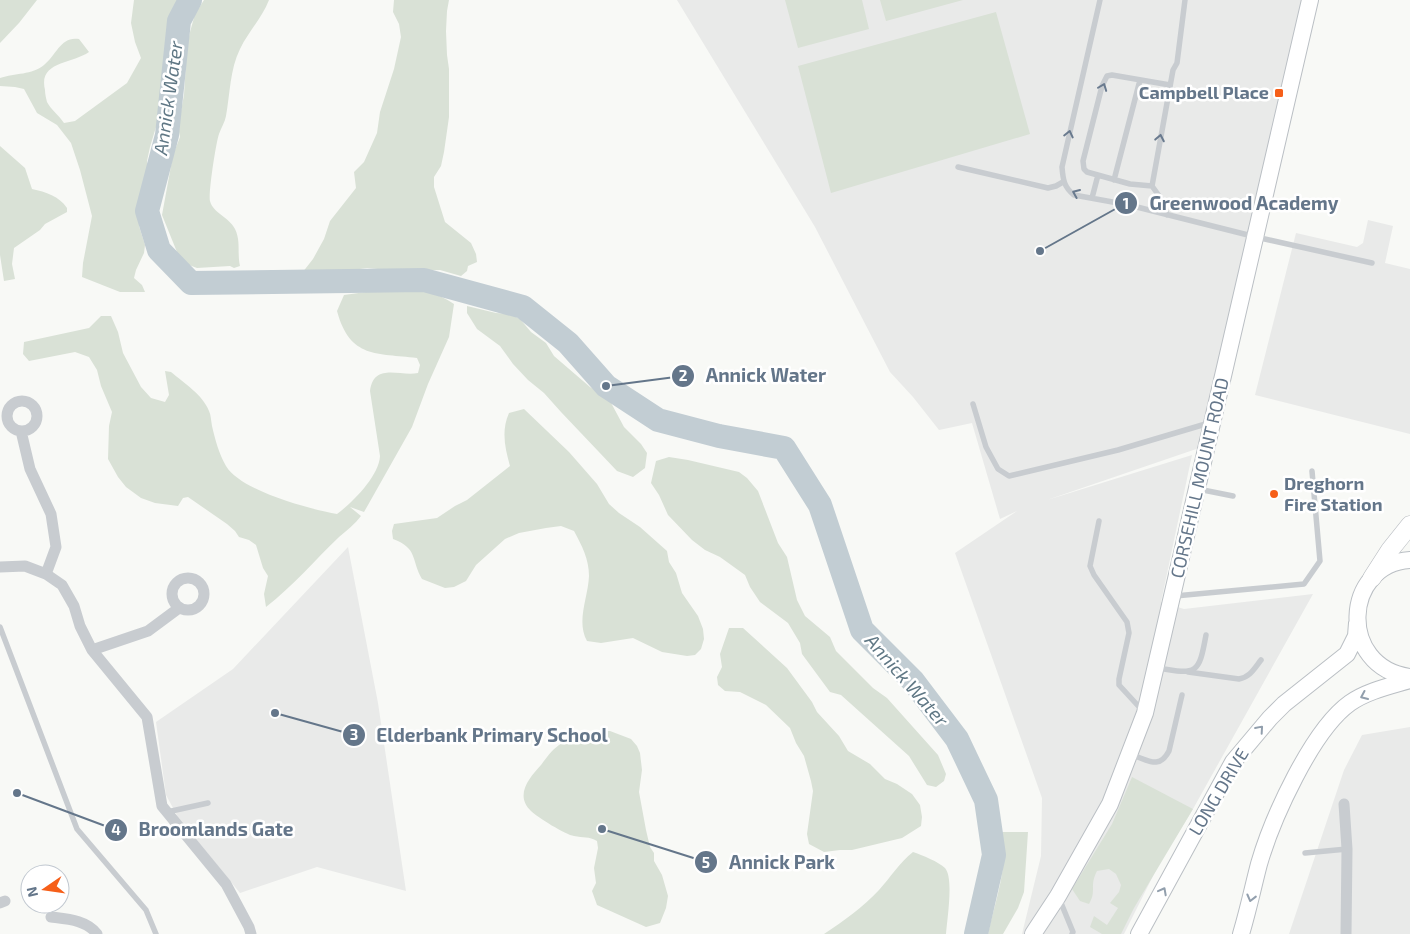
<svg xmlns="http://www.w3.org/2000/svg" width="1410" height="934" font-family="'Exo 2',sans-serif">
<style>
.built{fill:#e9eae9}
.green{fill:#d9e1d6}
.lines{fill:none;stroke-linecap:round;stroke-linejoin:round}
.river{stroke:#c2cdd3;stroke-width:24}
.secondary-casing{stroke:#babfc4;stroke-width:18}
.primary-casing{stroke:#bbbfc3;stroke-width:19}
.lane{stroke:#c8ccd0;stroke-width:5.5}
.street{stroke:#c8ccd0;stroke-width:11}
.secondary{stroke:#fff;stroke-width:16}
.primary{stroke:#fff;stroke-width:18}
.oneway{stroke:#697a8e}
.oneway2{stroke:#929fad}
.poi-dot{fill:#f65f19;stroke:#fff;stroke-width:2}
.labels{text-anchor:middle;stroke-width:5;stroke-linejoin:round;paint-order:stroke}
.poi-label{font-size:18px;font-weight:bold;fill:#64768a;stroke:#fff;text-anchor:end}
.street-label{font-size:18px;fill:#64768a;stroke:#fff}
.water-label{font-size:19px;font-style:italic;fill:#607885;stroke:#fff}
.leader{fill:none;stroke:#64768a;stroke-width:2}
.callout-dot{fill:#64768a;stroke:#fff;stroke-width:2}
.mark-label{font-size:15px;text-anchor:middle;font-weight:bold;fill:#fff}
.callout-label{font-size:19px;text-anchor:middle;font-weight:bold;fill:#64768a;stroke:#fff;stroke-width:5;stroke-linejoin:round;paint-order:stroke}
</style>
<rect width="100%" height="100%" fill="#f8f9f6"/>
<path class="built" d="M677 0H1310L1208 445 1047 500 1192 455 1161 602 1184 609 1313 594 1193 809 1158 866 1124 934H1022L1041 856 1042 798 955 553 1017 511 1000 519 972 423 939 430 913 397 890 372 815 227Z
M1368 220 1393 226 1385 263 1410 269V434L1255 395 1296 233 1357 247 1363 243Z
M348 547 378 703 406 891 317 867 240 893 178 817 166 795 156 722 233 669Z
M1410 727V934H1289L1344 770 1362 735Z"/>
<path class="green" d="M0 0H37L19 23 0 43Z
M134 0H179L172 25V36L167 59 162 74 159 117 150 147 147 161 148 180 143 193 140 215 139 226 145 245 144 253 136 270 134 278 142 285 145 292H120L82 277 83 263 92 216 80 170 71 143 57 125 37 113 24 89 15 87 0 86V78C15 73 32 75 44 65 57 54 61 36 79 39L89 52C72 64 38 61 45 90 45 94 46 98 47 102 51 110 59 115 64 123L75 121 127 83 141 58 135 42 131 23Z
M204 0H269C262 18 248 32 240 49 230 69 230 94 226 116 225 122 221 128 219 134 216 142 208 194 210 201 213 213 229 217 235 229 241 241 237 253 240 266L234 268 230 266 197 268 189 265 179 257 162 215 173 155 180 137 178 127 184 95 187 47 190 32 195 14Z
M394 0H449L447 11 446 31 447 55 449 69V117L444 152 441 166 434 177V187L445 222 471 243 476 254 477 262 468 266 467 271 461 276 440 270 399 271 367 268 345 271 331 270 318 274 302 273 313 259 324 239 330 221 356 188 354 172 364 162 377 133 380 112 394 69 401 37 399 24 393 12Z
M785 0H862L869 29 798 48Z
M880 0H963L886 21Z
M996 12 1030 134 831 193 798 66Z
M0 146 25 168 32 189C46 192 59 196 67 208V212L45 224 40 230 14 248 12 264 15 279 4 281 0 255Z
M395 288C414 289 438 292 454 304L449 337 428 384 412 427 368 505 364 512 350 507 361 516C355 524 347 530 339 537 314 561 293 586 266 607L264 594 268 576 263 568 256 545 249 540 239 537 235 531 227 524 188 497 183 498 178 506 155 503 141 498 126 487 118 477 108 459 109 426 112 412 101 386 97 370 89 357 75 352 29 361 23 354 24 342 89 328 101 316H111L118 332 123 353 141 387 151 398 165 402 169 395 165 371 171 372C184 383 203 395 209 411 211 415 211 421 212 426 215 439 219 454 226 466 241 491 309 509 337 514 353 502 379 476 380 456L370 391C374 362 400 377 418 373L420 365 417 358C377 353 350 359 337 311L344 295Z
M467 306 496 313 510 314 520 319 531 332 546 343 554 356 590 387 609 399 624 427 641 444 647 453 645 468 633 477 617 471 561 412 544 393 528 380 513 364 500 346 477 329 467 313Z
M524 409 569 452 597 484 609 504 619 513 640 527 667 551 669 562 676 573 682 593 698 616 703 629 704 639 701 649 695 655 687 656 662 652 633 638 601 643 587 641C576 621 588 598 589 576 589 559 582 546 574 531L561 526 546 528 519 533 505 539 476 565 466 581 454 587 445 588 422 579C411 560 418 548 393 539L392 531 394 524 437 518 455 506 467 500 510 466C505 448 501 431 509 413Z
M669 457 688 460 739 472 747 478 758 491 778 543 787 557 797 600 805 616 830 637 836 651 873 688 887 698 938 755 946 774 944 781 936 787 927 785 909 756 841 695 830 692 802 654 800 643 788 623 760 602 750 587 745 575 720 557 705 550 692 540 668 515 659 495 651 483 656 461Z
M729 628H743L787 668 812 702 817 712 839 736 848 751 870 764 885 779 897 784 912 794 920 805 922 817 921 826 902 838 852 850H840L824 852 809 844 807 834 813 791 811 781 804 756 796 743 790 728 766 705 740 692 725 691 718 685 717 677 722 667 720 654Z
M599 731H610L631 739 637 746 640 753 642 770 639 792 646 830 650 847 654 853V861L662 875 668 896 666 908 660 923 646 927 597 905 592 891 596 883 594 868 598 848 597 841C589 836 583 838 574 836 566 835 537 817 531 811 514 795 530 777 541 765 547 757 551 751 559 745 572 738 586 735 599 731Z
M1132 777 1193 809 1134 908 1121 934H1102L1090 927 1094 916 1107 925 1118 908 1110 903 1119 892 1121 885 1116 874 1109 869 1097 871C1089 886 1097 890 1089 904L1080 901 1072 889 1112 824Z
M1002 832H1028L1024 892 1018 908 1003 934H988C995 901 1009 866 1002 832Z
M913 852C922 855 939 862 945 868 954 878 947 920 946 934H824C844 921 863 907 879 890 890 878 900 862 913 852Z"/>
<g class="lines">
<path class="river" d="M190 0 179 21 167 135 147 211 159 250 191 283 424 280 523 307 568 343 606 386 658 420 719 436 784 448 820 505 862 630 913 681 957 739 986 800 994 855 976 934"/>
<g class="secondary-casing">
<path id="secondary" d="M1410 560C1343 564 1337 667 1410 677
M1033 934 1058 896 1110 804 1145 713 1310 0
M1139 934 1233 762 1270 718 1284 704 1347 654 1356 636 1357 623
M1241 934C1248 911 1253 887 1259 864 1272 819 1312 730 1350 703 1367 691 1390 686 1410 680"/>
</g>
<g class="primary-casing">
<path id="primary" d="M1372 578 1390 550 1410 525"/>
</g>
<path class="lane" d="M1100 0 1062 167C1063 180 1064 187 1074 195L1129 205 1256 237 1372 263
M958 167 1048 188 1056 186 1063 182
M1114 180 1140 80
M1152 186 1173 70 1177 63 1185 0
M1092 198 1098 175
M1167 215 1162 200 1152 186 1130 184 1087 172 1084 169 1083 161 1102 86 1107 76 1112 75 1170 85
M973 404 986 447 998 469 1009 476 1118 450 1209 423
M1198 489 1233 496
M1099 521 1090 566 1094 575 1127 622 1129 633 1119 679V685L1142 710
M1175 596 1304 584 1320 561 1312 471
M0 627 77 829 146 910 156 934
M1158 668C1197 675 1199 674 1206 635
M1188 672 1239 679C1250 677 1254 669 1261 660
M1132 755C1148 760 1159 770 1169 751L1182 695
M167 812 208 803
M1305 853 1347 849
M1059 898 1073 932 1072 934"/>
<path class="street" d="M7 416a15 15 0 1 1 30 0a15 15 0 1 1-30 0Z
M21 431 30 469 51 514 56 547 46 574
M0 567 25 566 46 574 62 585 74 606 80 626 92 650 147 717 162 806 226 884 249 927 251 934
M172 594a16 16 0 1 1 32 0a16 16 0 1 1-32 0Z
M92 650 148 631 179 608
M1344 804 1347 849 1346 934
M0 903 5 901
M51 917C67 919 87 920 97 934"/>
<use href="#secondary" class="secondary"/>
<use href="#primary" class="primary"/>
</g>
<defs><path id="oneway-chevron" d="M-2-3.5L2.5 0L-2 3.5" fill="none" stroke-width="1.6" stroke-linecap="round" stroke-linejoin="round" transform="scale(1.25)"/></defs>
<g class="oneway">
<use href="#oneway-chevron" transform="translate(1103 87) rotate(-69)"/>
<use href="#oneway-chevron" transform="translate(1069 134) rotate(-77)"/>
<use href="#oneway-chevron" transform="translate(1160 138) rotate(-79)"/>
<use href="#oneway-chevron" transform="translate(1076 193) rotate(-157)"/>
</g>
<g class="oneway2">
<use href="#oneway-chevron" transform="translate(1364 696) rotate(156)"/>
<use href="#oneway-chevron" transform="translate(1260 729) rotate(-49)"/>
<use href="#oneway-chevron" transform="translate(1163 891) rotate(-62)"/>
<use href="#oneway-chevron" transform="translate(1251 898) rotate(104)"/>
</g>
<g class="poi-dot">
<rect x="1274" y="88" width="10" height="10" rx="2.5"/>
<circle cx="1274" cy="494" r="5"/>
</g>
<g class="labels">
<g class="poi-label">
<text x="1269" y="99">Campbell Place</text>
<text x="1284" y="490" text-anchor="start">Dreghorn<tspan x="1284" dy="21">Fire Station</tspan></text>
</g>
<g class="street-label">
<text transform="translate(1200 478) rotate(-77)" y="6">CORSEHILL MOUNT ROAD</text>
<text transform="translate(1219 792) rotate(-59)" y="6">LONG DRIVE</text>
</g>
<g class="water-label">
<text transform="translate(168 98) rotate(-82)" y="7">Annick Water</text>
<text transform="translate(907 680) rotate(49)" y="7">Annick Water</text>
</g>
</g>
<path class="leader" d="M1040 251L1126 203M606 386L683 376M275 713L354 735M17 793L116 830M602 829L706 862"/>
<g class="callout-dot">
<circle cx="1040" cy="251" r="5"/>
<circle cx="606" cy="386" r="5"/>
<circle cx="275" cy="713" r="5"/>
<circle cx="17" cy="793" r="5"/>
<circle cx="602" cy="829" r="5"/>
<circle cx="1126" cy="203" r="12"/>
<circle cx="683" cy="376" r="12"/>
<circle cx="354" cy="735" r="12"/>
<circle cx="116" cy="830" r="12"/>
<circle cx="706" cy="862" r="12"/>
</g>
<g class="mark-label">
<text x="1126" y="209">1</text>
<text x="683" y="381">2</text>
<text x="354" y="740">3</text>
<text x="116" y="835">4</text>
<text x="706" y="868">5</text>
</g>
<g class="callout-label">
<text x="1244" y="210">Greenwood Academy</text>
<text x="766" y="382">Annick Water</text>
<text x="492" y="742">Elderbank Primary School</text>
<text x="216" y="836">Broomlands Gate</text>
<text x="782" y="869">Annick Park</text>
</g>
<g transform="translate(45 889) rotate(257)"><circle r="24" fill="#ffffff" stroke="#c1c8d0"/>
<path d="M0-4L9 19L0 12L-9 19Z" fill="#f65f19"/>
<text y="-8" font-size="14" font-weight="bold" text-anchor="middle" fill="#64768a">N</text>
</g>
</svg>
